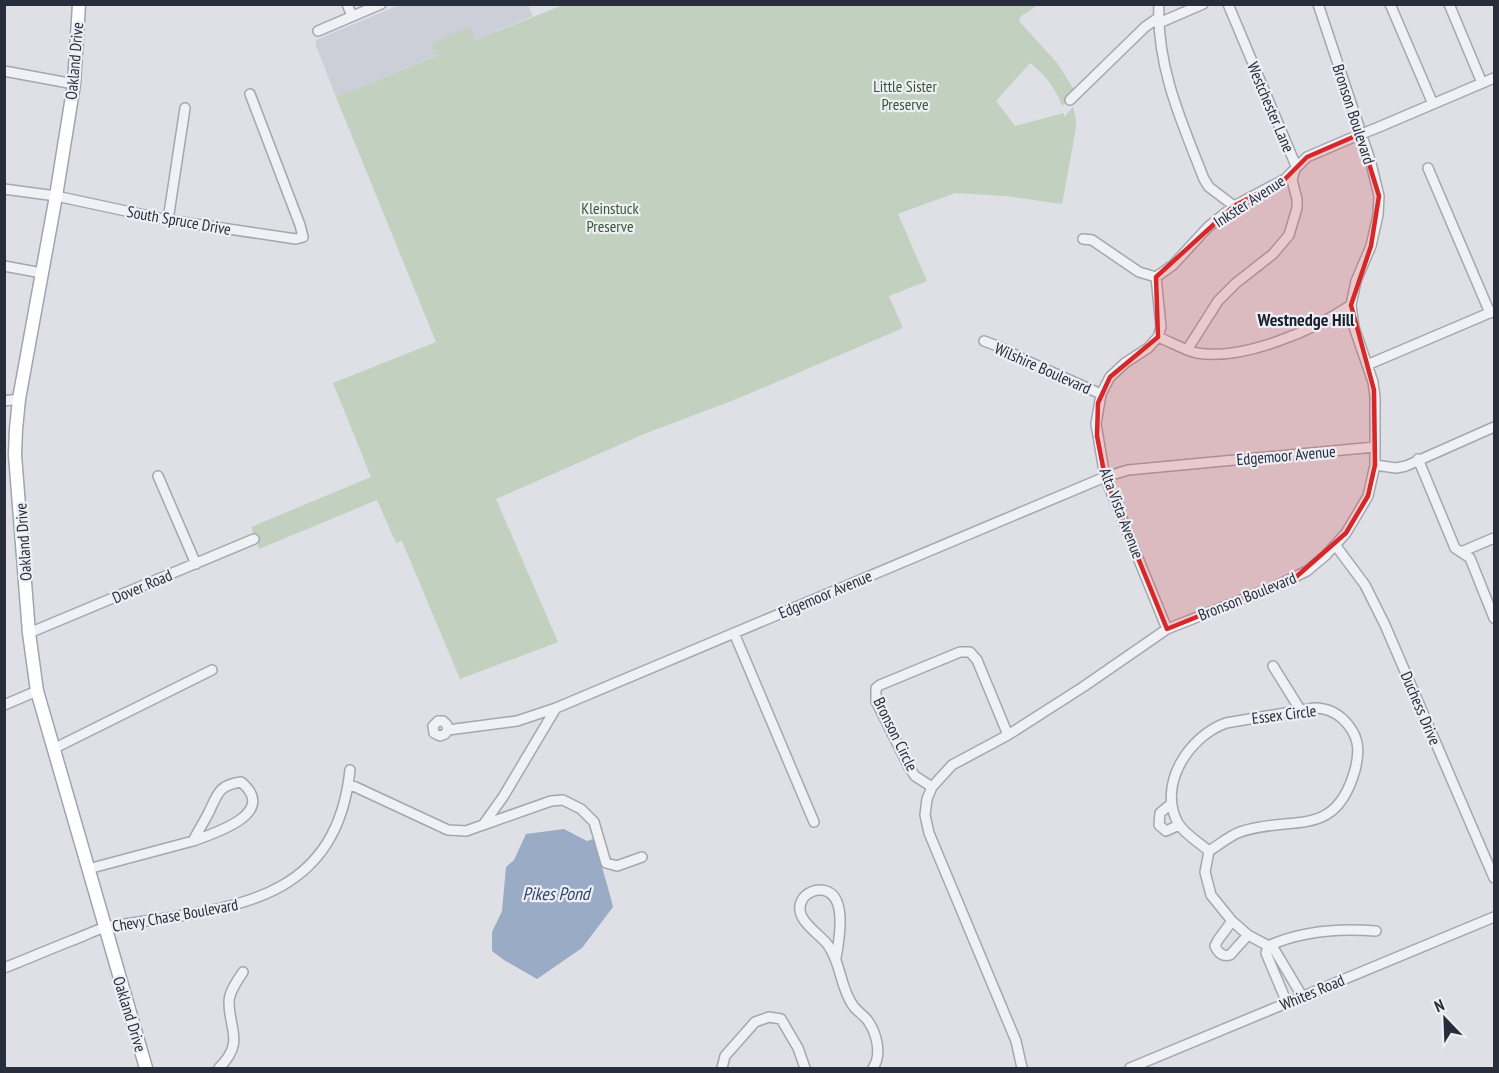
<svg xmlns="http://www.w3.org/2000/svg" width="1499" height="1073" font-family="'PT Sans Narrow',sans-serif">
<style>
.built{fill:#cccfd8}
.green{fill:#c2d0bf}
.water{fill:#9aabc5}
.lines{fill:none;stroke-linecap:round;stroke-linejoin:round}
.minor-casing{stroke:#a4a7b0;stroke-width:12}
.major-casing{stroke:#9ea4b1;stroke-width:15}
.minor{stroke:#f0f1f5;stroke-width:9}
.major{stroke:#fff;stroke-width:12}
.minor-bridge-casing{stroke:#a4a7b0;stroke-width:12;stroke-linecap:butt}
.minor-bridge{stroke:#f0f1f5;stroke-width:9}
.marked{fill:#d62828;fill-opacity:0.2;stroke:#d62828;stroke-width:4.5;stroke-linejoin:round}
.labels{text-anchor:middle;stroke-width:4.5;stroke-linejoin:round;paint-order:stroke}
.street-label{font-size:16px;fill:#282d3c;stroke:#edeff4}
.park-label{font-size:16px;fill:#395736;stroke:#edeff4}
.neighbourhood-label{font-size:18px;font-weight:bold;fill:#1a1f2d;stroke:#edeff4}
.water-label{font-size:18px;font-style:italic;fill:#34496e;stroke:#edeff4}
</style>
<rect width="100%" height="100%" fill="#dee0e6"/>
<path class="built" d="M399 5H528L533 16 336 97 316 46V40Z"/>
<path class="green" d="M563 5H1038L1021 16 1019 21 1058 64 1076 93 1062 106C1056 88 1045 75 1030 63L996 101 1015 126 1064 113V117L1073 107 1076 119V128L1062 204 1005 196 955 193 898 214 927 281 889 296 903 328 739 398 644 434 496 499 558 642 460 679 402 541 396 543 377 500 259 549 251 527 371 477 333 383 436 342 336 97 439 55 435 53 432 47 434 42 470 27 475 40Z"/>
<path class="water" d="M564 829 587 841 596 838C599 862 608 884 613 907L582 948 537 979 504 960 492 951V932L502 911 506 867 514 860 526 834Z"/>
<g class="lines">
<g class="minor-casing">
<path id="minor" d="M347 4 352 16
M1159 4C1156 66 1182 123 1204 179L1209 187 1234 206
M1390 4 1433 104
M1449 4 1482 83
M1159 23 1203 4
M318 31 381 4
M4 71 74 84
M1070 100 1145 27 1158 18
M1379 127 1494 78
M1428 168 1490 313
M4 189 56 196 168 220 296 239 303 237 300 225 250 94
M168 220 185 108
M1083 239 1092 240 1139 272 1156 277 1173 265 1208 227 1234 206 1285 179 1307 157 1349 139
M4 266 42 273
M1156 277 1161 327 1158 337 1148 348 1125 363 1110 377 1101 394 1096 424 1105 477 1167 629
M1158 337C1171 342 1184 350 1197 353 1243 361 1314 330 1351 305
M984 341 1000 347 1027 361 1101 394
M1187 350 1218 301 1236 283 1273 254 1289 235 1297 208V199L1292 180 1296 166 1228 4
M1367 365 1494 311
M4 401 19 399
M1418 459 1455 548 1470 558 1494 618
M1375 465 1396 468 1406 466 1494 427
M158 476 196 564
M1336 546 1365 585 1385 625 1494 878
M1461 552 1494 538
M29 633 254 539
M734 633 814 822
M1273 666 1301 711
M4 705 37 691
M1314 708C1329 708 1340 714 1349 726 1360 740 1359 754 1355 770 1335 841 1292 814 1240 832 1229 836 1219 845 1209 851 1200 843 1184 834 1178 823 1157 785 1189 736 1226 723Z
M448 730 447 725 443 721H438L433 726 434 733 440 736 445 734 448 730 517 721 556 708
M55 748 212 670
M349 784 448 830 466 831 483 825 503 797 556 708 1105 477 1128 470 1375 447
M932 787 915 776 909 767 876 701V688L880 685 960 652H970L977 660 1008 735
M1171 804 1160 813 1159 825 1166 831 1179 825
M483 825 551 801 563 800 581 809 594 822 606 863 617 866 642 857
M1209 851 1205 872 1211 895 1232 921 1248 935 1274 949 1302 996
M88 869 193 841C198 831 204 822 209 812 218 793 219 785 241 782 279 813 215 833 193 841
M1232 921 1218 940 1215 946C1218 953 1223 957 1230 955L1248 935
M1268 946C1301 931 1340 928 1376 931
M1268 946 1266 953 1287 1003
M836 958C839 941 849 890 820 890 814 890 808 893 804 897 789 917 818 932 828 945 841 963 840 986 852 1004 856 1011 864 1015 868 1021 877 1034 882 1055 873 1068
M4 968C27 959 50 949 73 940 84 936 95 930 107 927 216 908 335 912 350 770
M219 1068C245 1042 229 1030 229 1002 229 992 237 981 243 972
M722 1068 725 1056 755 1022 769 1017 781 1019 798 1048 805 1068
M1022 1068 1016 1041 929 833 925 815 927 799 932 787 952 765 1008 735 1083 687 1167 629 1276 586 1307 571 1326 555 1346 533 1368 496 1375 465V397L1373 382 1354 327 1351 305 1356 281 1371 246 1378 215 1379 196 1371 163 1318 4
M1130 1068 1494 917"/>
</g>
<g class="major-casing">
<path id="major" d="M79 4 74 84 56 196 19 399 16 429 15 455 29 633 37 691 146 1068"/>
</g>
<use href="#minor" class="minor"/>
<use href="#major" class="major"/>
<g class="minor-bridge-casing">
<path id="minor-bridge" d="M1349 139 1379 127"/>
</g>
<use href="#minor-bridge" class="minor-bridge"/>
</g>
<path class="marked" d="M1360 134 1379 196 1371 246 1351 305 1374 390 1375 465 1368 496 1346 533 1296 577 1167 629 1105 477 1097 436 1098 403 1110 377 1158 337 1156 277 1234 206 1285 179 1307 157Z"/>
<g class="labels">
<g class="street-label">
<text transform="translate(74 61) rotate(-85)" y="6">Oakland Drive</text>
<text transform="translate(1271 107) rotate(67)" y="6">Westchester Lane</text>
<text transform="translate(1354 114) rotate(72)" y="6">Bronson Boulevard</text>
<text transform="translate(1249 201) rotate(-33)" y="6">Inkster Avenue</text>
<text transform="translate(179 220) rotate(10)" y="6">South Spruce Drive</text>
<text transform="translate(1043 368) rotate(24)" y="6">Wilshire Boulevard</text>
<text transform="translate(1286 455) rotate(-5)" y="6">Edgemoor Avenue</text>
<text transform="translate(1122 513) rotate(69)" y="6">Alta Vista Avenue</text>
<text transform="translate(23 542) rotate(-94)" y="6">Oakland Drive</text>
<text transform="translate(142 586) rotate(-23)" y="6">Dover Road</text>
<text transform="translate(825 594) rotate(-23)" y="6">Edgemoor Avenue</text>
<text transform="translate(1247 596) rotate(-22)" y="6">Bronson Boulevard</text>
<text transform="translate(1421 708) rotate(67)" y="6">Duchess Drive</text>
<text transform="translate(1284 714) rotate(-7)" y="6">Essex Circle</text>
<text transform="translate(896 734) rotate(64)" y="6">Bronson Circle</text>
<text transform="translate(175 915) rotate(-10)" y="6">Chevy Chase Boulevard</text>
<text transform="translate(1312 992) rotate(-23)" y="6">Whites Road</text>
<text transform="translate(130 1014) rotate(73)" y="6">Oakland Drive</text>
</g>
<g class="park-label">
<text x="905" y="92">Little Sister<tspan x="905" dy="18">Preserve</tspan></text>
<text x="610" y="214">Kleinstuck<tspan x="610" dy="18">Preserve</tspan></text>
</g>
<g class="neighbourhood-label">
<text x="1306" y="326">Westnedge Hill</text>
</g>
<g class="water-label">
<text x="556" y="900">Pikes Pond</text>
</g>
</g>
<rect width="1499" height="1073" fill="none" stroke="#282d3c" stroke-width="12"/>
<g transform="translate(1445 1019) rotate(337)" stroke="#edeff4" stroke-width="4.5" paint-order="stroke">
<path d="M0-4.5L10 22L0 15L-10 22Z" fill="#282d3c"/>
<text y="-9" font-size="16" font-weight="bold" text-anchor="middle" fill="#282d3c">N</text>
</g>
</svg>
